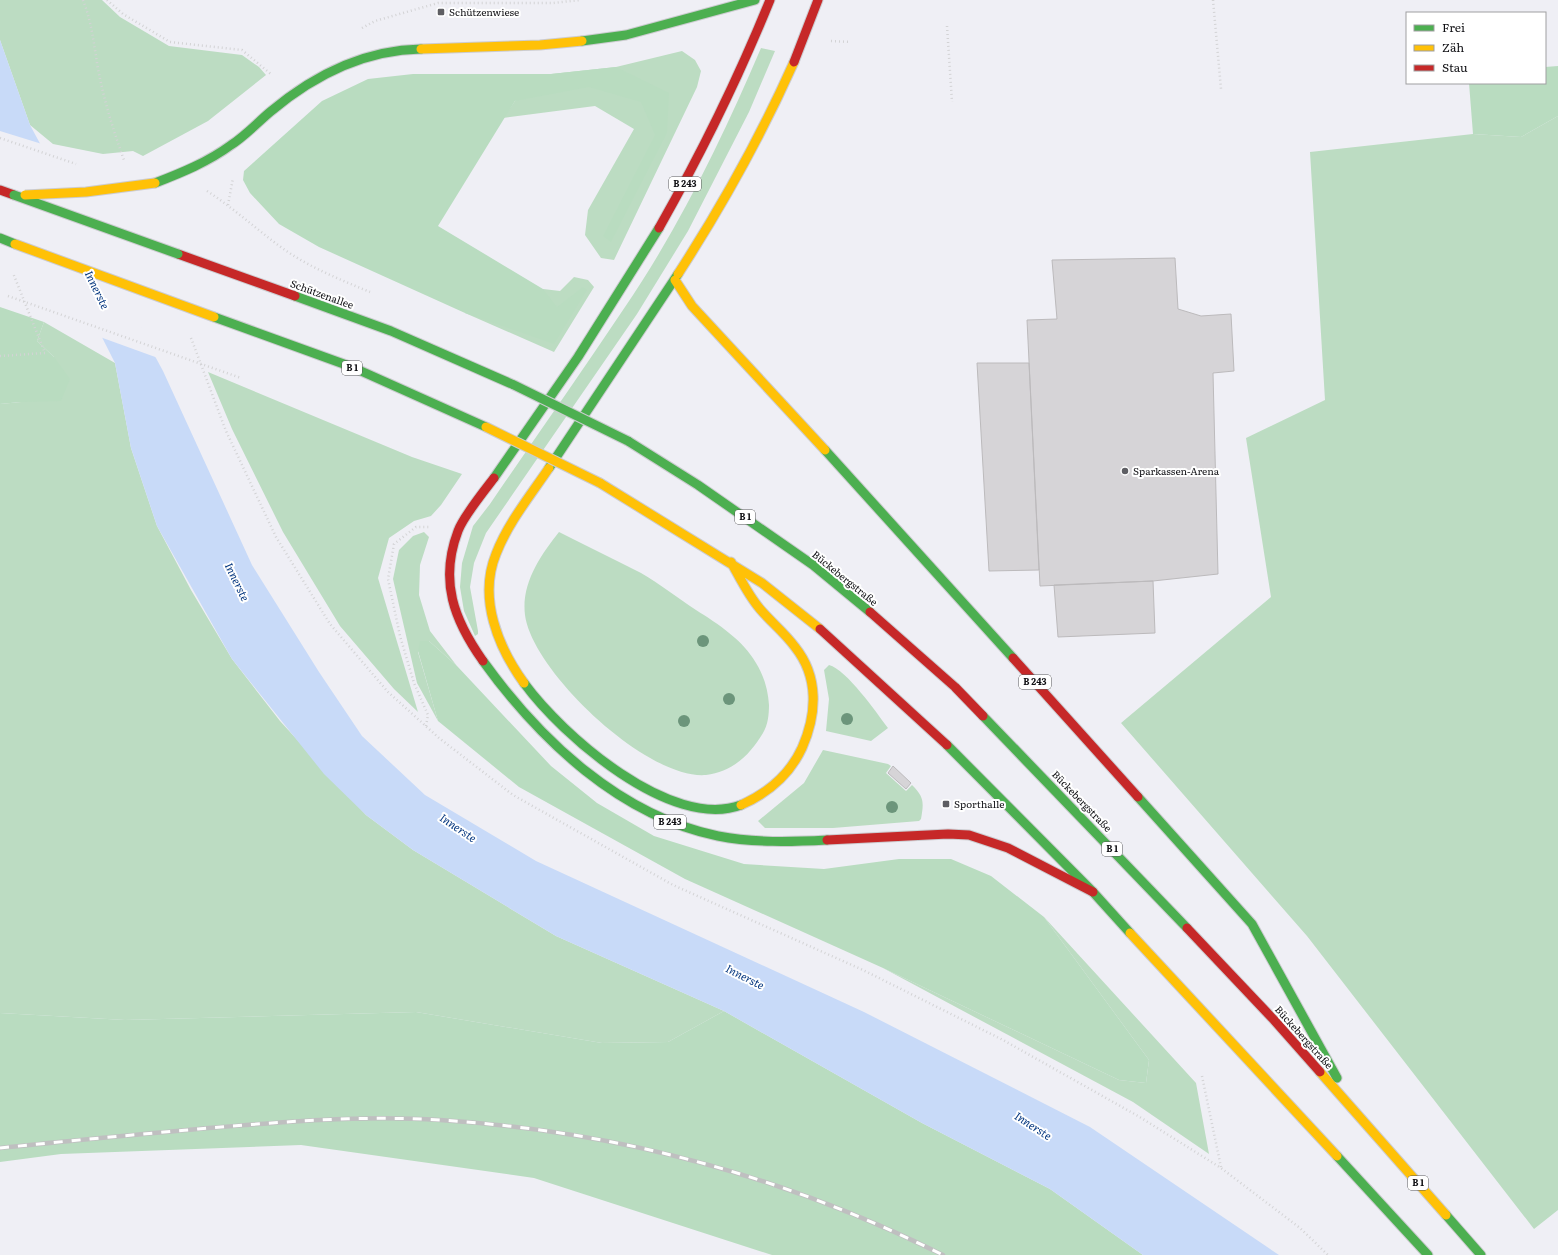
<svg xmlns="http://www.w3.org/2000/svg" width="1558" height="1255" font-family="Literata,serif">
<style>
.green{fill:#bcdcc2}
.forest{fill:#b9dcc0}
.water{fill:#c8daf8}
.pier{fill:#efeff5}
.building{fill:#d6d4d7;stroke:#bcbabc}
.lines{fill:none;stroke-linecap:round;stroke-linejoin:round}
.fast-casing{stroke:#ccccd0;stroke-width:11}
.slow-casing{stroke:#ccccd0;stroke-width:11}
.jam-casing{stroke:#ccccd0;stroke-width:11}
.path{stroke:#d3d3d5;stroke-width:2.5;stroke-dasharray:1 3;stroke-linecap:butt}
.fast{stroke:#4caf50;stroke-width:9}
.slow{stroke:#ffc107;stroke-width:9}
.jam{stroke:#c62828;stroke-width:9}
.rail-casing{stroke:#bfbfc0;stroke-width:4.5}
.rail{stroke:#fff;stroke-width:3;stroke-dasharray:9;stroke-linecap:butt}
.fast-bridge-casing{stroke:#ccccd0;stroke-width:11;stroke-linecap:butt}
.slow-bridge-casing{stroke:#ccccd0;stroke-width:11;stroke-linecap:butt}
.path-bridge{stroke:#d3d3d5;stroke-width:2.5;stroke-dasharray:1 3;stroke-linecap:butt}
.fast-bridge{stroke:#4caf50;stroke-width:9}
.slow-bridge{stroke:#ffc107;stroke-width:9}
.tree{fill:#6c957b}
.poi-dot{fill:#5e5e63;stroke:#fff;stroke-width:1.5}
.labels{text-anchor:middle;stroke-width:4;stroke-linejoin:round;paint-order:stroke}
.shield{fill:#fff;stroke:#58585a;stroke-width:1}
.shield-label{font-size:9px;font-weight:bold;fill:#101014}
.poi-label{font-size:10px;fill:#101014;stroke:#fff;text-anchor:start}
.street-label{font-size:10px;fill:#101014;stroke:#fff}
.water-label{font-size:11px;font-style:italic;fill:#04367f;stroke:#fff}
</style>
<rect width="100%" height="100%" fill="#efeff5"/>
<path class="green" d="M0 0H102L120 17 169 46 242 55 259 67 266 75 208 121 143 156 133 151 103 154 53 144 30 125 0 40Z
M761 48 775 51 749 112 688 231 637 314 486 533 474 563 470 587 478 631V634L475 636 464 611 460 587 462 563 473 526 490 504C535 438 581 373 625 307 680 226 723 137 761 48Z
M682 51 695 60 701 71 697 87 614 260 601 258 585 235 588 210 634 129 595 106 503 118 515 101 551 74 616 67Z
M1558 116V1210L1534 1229 1307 936 1121 723 1271 597 1246 438 1325 400 1310 152 1473 134 1521 137Z
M574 277 588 280 594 287 554 352 465 313 543 289 560 291Z
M44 322 115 363 131 448 157 526 191 590 232 659 280 721 366 815 413 850 556 936 724 1011 668 1042 602 1043 416 1012 125 1020 0 1013V404L21 402 54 357 37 341Z
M208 372 412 457 462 474 441 505 431 516 414 521 389 538 378 578 418 712 394 689 340 626 283 532 232 429Z
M424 532 429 537 420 565 419 595 430 631 457 666 429 641 418 652 438 721 417 683 393 579 399 550 413 536Z
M559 532C586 546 614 559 641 573 660 584 678 598 696 610 718 624 743 640 756 663 764 676 768 690 769 705 769 714 768 725 763 733 750 755 732 772 706 775 647 780 532 671 525 615 521 583 541 555 559 532Z
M829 665C847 670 876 712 888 728L871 741 826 731 829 699 824 670Z
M823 750 888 764 891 766 886 773 906 791 912 785C924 797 924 802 921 819L919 821 833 828H765L758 821 804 783Z
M1044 917 1196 1083 1209 1154 1133 1102 883 968 1119 1080 1146 1083 1149 1060Z"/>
<path class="forest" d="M1558 66V116L1521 137 1473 134 1469 83H1545V67Z
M616 67 669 93 667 133 611 242 603 236 655 135 641 102 589 87 515 101 438 226 543 289 557 307 583 287 587 290 554 344 465 313 319 247 279 224 250 193 243 180 244 171 322 101 368 79 413 74H551Z
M0 307 44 322 37 341 54 357 70 379 61 401 21 402 0 404Z
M420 641H429L457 666 551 766 597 803 654 836 744 864 824 869 899 859H951L991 876 1044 917 1149 1060 1146 1083 1119 1080 883 968 685 879 519 787 438 721 418 651Z
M724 1011 922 1123 1050 1189 1143 1255H772L534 1178 301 1145 61 1154 0 1162V1013L125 1020 416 1012 602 1043 668 1042Z"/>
<path class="water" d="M0 40 30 125 163 371 252 565 319 672 362 736 425 795 536 861 864 1012 1090 1127 1279 1255H1143L1050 1189 922 1123 724 1011 556 936 413 850 366 815 324 774 232 659 157 526 131 448 115 363 0 135Z"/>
<path class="pier" d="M0 131 42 144 158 358 100 337 0 140Z"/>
<path class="building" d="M1175 258 1178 309 1201 316 1231 314 1234 371 1213 373 1218 574 1153 581 1040 586 1027 320 1057 319 1052 260Z
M977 363H1029L1039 570 989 571Z
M1153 581 1155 633 1058 637 1054 585Z
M893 766 911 783 906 789 888 773Z"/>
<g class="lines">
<g class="fast-casing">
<path id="fast" d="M582 41 626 35 755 0
M155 183C181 173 208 162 231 145 245 136 257 123 270 112 314 75 363 50 421 49
M0 238 15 244
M295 296 391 331 514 385
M214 317 352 367 486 427
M628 441 698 485 813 565 870 612
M825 450 1013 658
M549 468 678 274
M494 478 578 357 659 228
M483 661C540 740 620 816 718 836 754 843 791 842 827 840
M524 683C562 735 671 831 741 805
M983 716 1187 928
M947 745 1093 892 1130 933
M1138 797 1252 924 1337 1078
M1337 1156 1428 1255
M1446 1215 1481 1255"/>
</g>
<g class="slow-casing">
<path id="slow" d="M421 49 540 45 582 41
M678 274C722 206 761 136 794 62
M675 280 692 306 825 450
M600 483 762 583 820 629
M731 562C740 578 748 595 760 609 771 622 785 633 795 647 819 677 817 714 802 748 790 774 768 793 741 805
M524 683C498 647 478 598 496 554 508 523 530 496 549 468
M1130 933 1337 1156
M1320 1072 1446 1215"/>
</g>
<g class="jam-casing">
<path id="jam" d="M794 62 818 0
M0 190 14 195
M659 228C701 154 738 79 770 0
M178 254 295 296
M870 612 955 687 983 716
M820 629 947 745
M1013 658 1138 797
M483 661C454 620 439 581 458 531 463 517 484 491 494 478
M827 840 948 834 969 835 1008 848 1093 892
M1187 928 1274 1020 1320 1072"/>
</g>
<path class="path" d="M83 0C92 23 94 45 98 69 104 100 113 130 124 160
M107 0 123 14 170 42 242 50 272 75
M1213 0 1221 89
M947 26 952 102
M362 28 375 21 438 3H553L580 0
M831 41 851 42
M207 191C235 209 258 231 285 250 311 268 341 280 370 292
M228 205 233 178
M191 338 226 431 276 537 330 624 388 692 439 738 513 795 673 885 863 970 1003 1040 1138 1116 1221 1168 1300 1228 1328 1255
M0 356 45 353 13 273
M426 726 428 715 414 683 400 636 388 579 394 544 416 527H430
M1202 1076 1221 1167"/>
<use href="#fast" class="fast"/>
<use href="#slow" class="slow"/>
<use href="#jam" class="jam"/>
<g class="rail-casing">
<path id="rail" d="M0 1148C66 1141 132 1135 198 1129 279 1122 359 1115 440 1120 617 1131 784 1176 943 1255"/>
</g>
<use href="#rail" class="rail"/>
<g class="fast-bridge-casing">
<path id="fast-bridge" d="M14 195 178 254
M514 385 628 441"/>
</g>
<g class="slow-bridge-casing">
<path id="slow-bridge" d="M25 195 86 192 155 183
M15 244 214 317
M486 427 600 483"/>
</g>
<path class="path-bridge" d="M0 138 76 164
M8 296 241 378"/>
<use href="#fast-bridge" class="fast-bridge"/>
<use href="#slow-bridge" class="slow-bridge"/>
</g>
<g class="tree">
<circle cx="703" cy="641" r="6"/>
<circle cx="729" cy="699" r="6"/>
<circle cx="847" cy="719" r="6"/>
<circle cx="684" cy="721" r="6"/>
<circle cx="892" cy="807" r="6"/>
</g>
<g class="poi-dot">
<rect x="437" y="8" width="8" height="8" rx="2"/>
<circle cx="1125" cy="471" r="4"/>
<rect x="942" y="800" width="8" height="8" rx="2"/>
</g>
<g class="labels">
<g class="shield">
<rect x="669" y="177" width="32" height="14" rx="3"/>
<rect x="342" y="361" width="20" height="14" rx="3"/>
<rect x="735" y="510" width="20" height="14" rx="3"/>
<rect x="1019" y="675" width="32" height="14" rx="3"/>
<rect x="654" y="815" width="32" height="14" rx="3"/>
<rect x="1102" y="842" width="20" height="14" rx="3"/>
<rect x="1408" y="1176" width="20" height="14" rx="3"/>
</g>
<g class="shield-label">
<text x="685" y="187">B 243</text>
<text x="352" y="371">B 1</text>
<text x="745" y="520">B 1</text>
<text x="1035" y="685">B 243</text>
<text x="670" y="825">B 243</text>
<text x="1112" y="852">B 1</text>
<text x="1418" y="1186">B 1</text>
</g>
<g class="poi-label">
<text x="449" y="16">Schützenwiese</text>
<text x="1133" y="475">Sparkassen-Arena</text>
<text x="954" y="808">Sporthalle</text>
</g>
<g class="street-label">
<text transform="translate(322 294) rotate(20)" y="4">Schützenallee</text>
<text transform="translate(845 578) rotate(39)" y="4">Bückebergstraße</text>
<text transform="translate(1082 801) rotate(46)" y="4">Bückebergstraße</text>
<text transform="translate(1304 1037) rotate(48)" y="4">Bückebergstraße</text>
</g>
<g class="water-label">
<text transform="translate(97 290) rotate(64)" y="4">Innerste</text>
<text transform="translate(237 582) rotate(64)" y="4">Innerste</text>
<text transform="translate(458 828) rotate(34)" y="4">Innerste</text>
<text transform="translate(745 977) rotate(27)" y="4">Innerste</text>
<text transform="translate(1033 1126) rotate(33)" y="4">Innerste</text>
</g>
</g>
<rect x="1406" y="12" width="140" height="72" fill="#ffffff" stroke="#9f9fa1"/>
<rect x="1414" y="25" width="20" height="6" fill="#4caf50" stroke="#9f9fa1"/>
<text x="1442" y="32" font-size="12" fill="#101014">Frei</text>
<rect x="1414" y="45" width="20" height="6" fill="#ffc107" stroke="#9f9fa1"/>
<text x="1442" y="52" font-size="12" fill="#101014">Zäh</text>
<rect x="1414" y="65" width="20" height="6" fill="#c62828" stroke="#9f9fa1"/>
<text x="1442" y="72" font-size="12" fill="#101014">Stau</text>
</svg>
